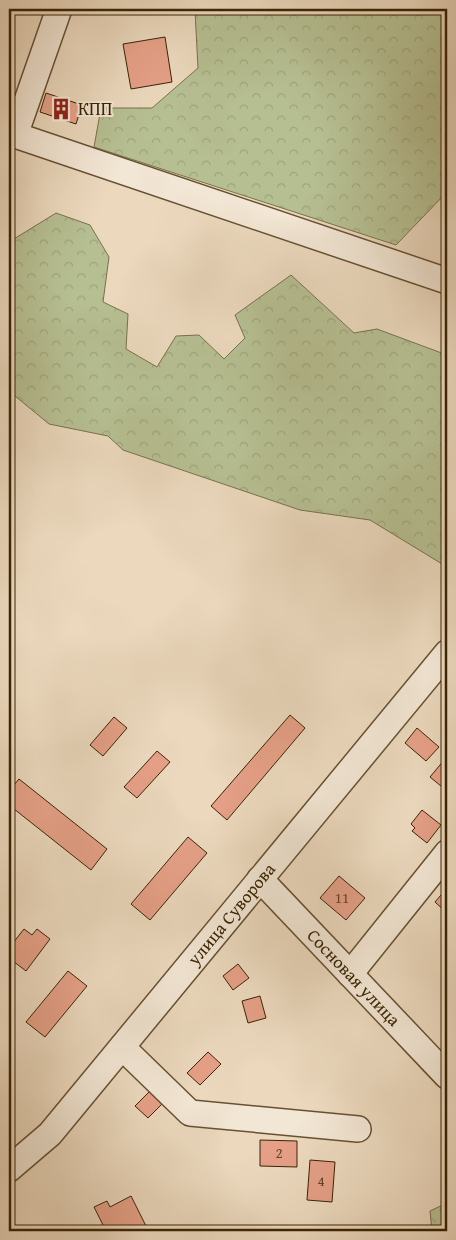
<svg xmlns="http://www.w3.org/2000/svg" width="456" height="1240" font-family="'Gentium Book Plus',serif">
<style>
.forest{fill:url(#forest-crowns);stroke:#78724b}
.building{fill:#e5a087;stroke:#3a2404}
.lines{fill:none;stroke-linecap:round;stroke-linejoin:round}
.minor-casing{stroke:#665132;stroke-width:28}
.minor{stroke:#f2e6d4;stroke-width:25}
.labels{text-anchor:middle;stroke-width:4;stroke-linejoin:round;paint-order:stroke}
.number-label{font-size:15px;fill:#654325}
.poi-label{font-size:18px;fill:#3a2404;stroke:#f2e6d4;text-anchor:start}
.street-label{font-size:18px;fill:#3a2404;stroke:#f2e6d4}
</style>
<defs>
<pattern id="forest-crowns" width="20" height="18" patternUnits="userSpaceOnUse" patternTransform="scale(1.25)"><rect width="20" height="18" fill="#b6bf92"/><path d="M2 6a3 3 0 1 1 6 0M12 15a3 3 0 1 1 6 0" fill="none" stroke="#9da47c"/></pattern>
</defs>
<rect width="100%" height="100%" fill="#ebd8bd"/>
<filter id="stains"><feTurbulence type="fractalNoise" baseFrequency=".004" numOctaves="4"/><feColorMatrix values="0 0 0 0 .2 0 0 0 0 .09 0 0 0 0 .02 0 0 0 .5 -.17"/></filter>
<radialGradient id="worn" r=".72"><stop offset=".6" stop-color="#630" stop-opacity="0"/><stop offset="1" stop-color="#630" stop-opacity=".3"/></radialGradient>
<path class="forest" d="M192 9H447V195H444L396 245 94 147 101 108H152L198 68 195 11Z
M56 213 90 225 109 257 103 302 128 314 126 349 157 367 176 336 199 335 224 359 245 338 235 315 291 275 354 333 377 329 447 355V567L370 520 300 510 123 450 108 436 49 424 9 391V242Z
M447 1203V1231H432L430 1211Z"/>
<path class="building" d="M165 37 172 82 131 89 123 44Z
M46 93 82 105 76 124 40 112Z
M290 715 305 728 227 820 211 806Z
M114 717 127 728 103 756 90 745Z
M417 728 439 747 426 761 405 743Z
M157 751 170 762 137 798 124 787Z
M445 759 447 761V791L430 777Z
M19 779 107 849 91 870 9 805V791Z
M422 810 441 825 427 843 412 831 415 828 411 824Z
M188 837 207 853 150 920 131 904Z
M339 876 365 898 346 920 320 898Z
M447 888V913L435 902Z
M24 929 32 935 37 929 50 939 26 971 9 958V948Z
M238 964 249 978 233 990 223 976Z
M68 971 87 986 45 1037 26 1022Z
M260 996 266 1018 248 1023 242 1001Z
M208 1052 221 1064 200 1085 187 1073Z
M154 1087 166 1100 148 1118 135 1106Z
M260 1140 297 1141V1167L260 1166Z
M310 1160 335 1162 332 1202 307 1200Z
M131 1196 146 1226 136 1231H106L94 1207 107 1201 110 1207Z"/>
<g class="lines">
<g class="minor-casing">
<g id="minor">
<path d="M9 133 447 281"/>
<path d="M15 135 59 9"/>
<path id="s1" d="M260 879 447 1076"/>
<path d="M350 974 447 853"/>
<path d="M122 1047 190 1113 358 1129"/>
<path id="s2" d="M9 1169 50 1134 447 653"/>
</g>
</g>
<use href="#minor" class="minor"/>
</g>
<defs>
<g id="building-bare" transform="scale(1.725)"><path d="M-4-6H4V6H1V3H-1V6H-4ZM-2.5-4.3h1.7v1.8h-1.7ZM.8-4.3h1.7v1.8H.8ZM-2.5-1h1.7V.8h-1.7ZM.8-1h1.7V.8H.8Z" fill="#8f2418" stroke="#f2e6d4" stroke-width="2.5" paint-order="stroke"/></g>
</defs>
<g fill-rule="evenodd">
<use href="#building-bare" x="61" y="109"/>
</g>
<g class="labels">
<g class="number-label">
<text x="342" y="903">11</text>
<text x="279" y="1158">2</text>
<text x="321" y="1186">4</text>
</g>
<g class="poi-label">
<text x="78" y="115">КПП</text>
</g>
<g class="street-label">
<text dy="6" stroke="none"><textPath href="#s2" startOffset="339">улица Суворова</textPath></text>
<text dy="6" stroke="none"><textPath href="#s1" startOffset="136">Сосновая улица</textPath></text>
</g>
</g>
<rect width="456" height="1240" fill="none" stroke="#ebd8bd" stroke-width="30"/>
<rect x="10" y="10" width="436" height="1220" fill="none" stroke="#3a2404" stroke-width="2.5"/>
<rect x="15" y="15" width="426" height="1210" fill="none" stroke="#3a2404"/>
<rect width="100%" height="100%" filter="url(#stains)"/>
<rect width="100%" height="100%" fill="url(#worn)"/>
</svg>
